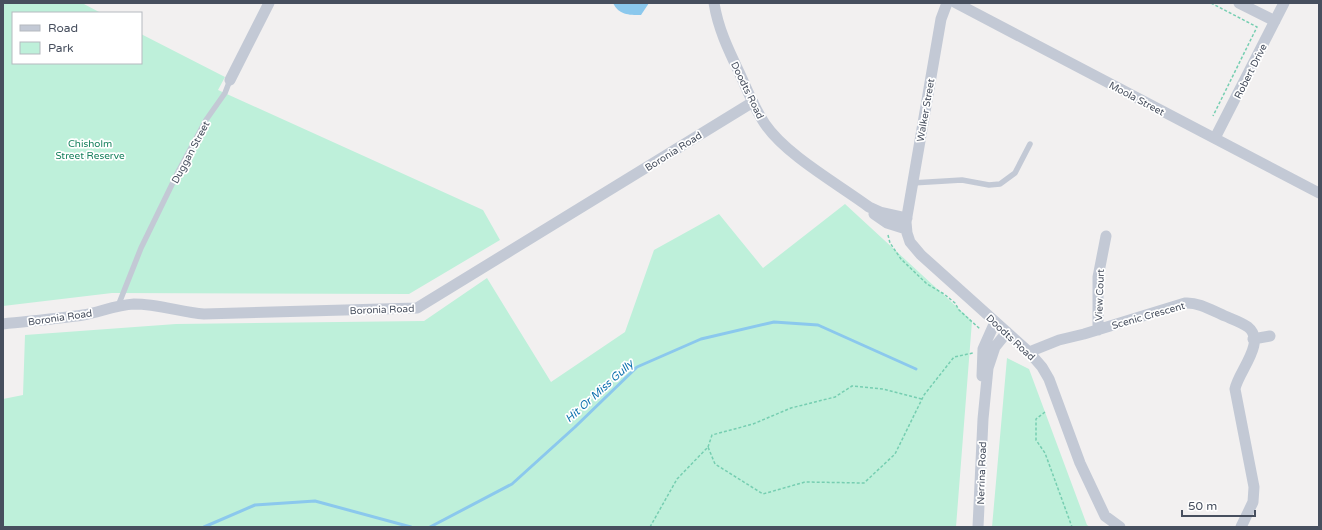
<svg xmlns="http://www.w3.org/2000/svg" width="1322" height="530" font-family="'Varela Round',sans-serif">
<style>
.green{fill:#bef0da}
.water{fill:#8bc8ed}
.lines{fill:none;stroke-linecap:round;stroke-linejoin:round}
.stream{stroke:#8bc8ed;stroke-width:3}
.path{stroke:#76ceb1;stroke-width:1.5;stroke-dasharray:3 2;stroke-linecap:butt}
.service{stroke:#c3c9d5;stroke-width:5.5}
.minor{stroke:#c3c9d5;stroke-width:11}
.labels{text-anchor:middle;stroke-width:3.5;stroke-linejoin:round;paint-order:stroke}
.street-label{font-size:10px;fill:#474f5e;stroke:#fff}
.park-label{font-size:10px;fill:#17805d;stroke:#fff}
.water-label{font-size:11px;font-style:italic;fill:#0b70ad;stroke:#fff}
</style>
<rect width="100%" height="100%" fill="#f2f0f0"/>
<path class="green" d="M3 3H82L101 13H13V63H141V34L225 77 218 90 483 210 500 240 409 294 112 293 3 306Z
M845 204 972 321 956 527H3V399L23 395 25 335 176 324 424 321 487 278 551 382 625 332 654 250 719 214 763 268Z
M1007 358 1029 369 1087 525 1090 527H992Z"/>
<path class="water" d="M613 3H649L641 15C628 15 619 15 613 3Z"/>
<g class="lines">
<path class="stream" d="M204 527 255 505 315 501 411 527
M430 527 512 484 575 427 637 367 701 339 774 322 818 325 916 369"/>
<path class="path" d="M1211 3 1257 27 1213 116
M888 235 890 243 901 259 927 284 944 294 955 303 959 310 980 329
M1045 412 1036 419V440L1045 453 1072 527
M708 447 712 435 753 424 791 408 835 397 852 386 883 389 922 399
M650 527 677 479 708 447 715 464 763 494 805 482 864 483 895 454 924 395 954 357 973 353"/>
<path class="service" d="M912 183 962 180 989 185 1000 184 1015 173 1030 144
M118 306 141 248 179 170 206 120 225 93 230 80"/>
<path class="minor" d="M714 3C718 28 728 49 739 72 747 89 754 108 765 124 786 155 838 184 869 207L880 212 907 218
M947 3 941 19 906 222 907 233 910 242 921 255 1029 352 1042 367 1049 379 1080 463 1105 516 1120 527
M956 3 1319 193
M1239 3 1275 21
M230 80 269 3
M1215 138 1284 3
M874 214 887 223 906 229
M3 324C29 321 57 319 83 315 100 312 116 305 134 304 158 304 181 312 204 314L417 308 753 102
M1098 330V277L1106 236
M1253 339 1270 336
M1029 352 1059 340 1084 334 1185 303C1199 302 1213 311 1225 316 1232 319 1241 322 1248 327 1267 342 1238 372 1235 389L1254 487 1253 502 1241 527
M982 376 983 349 995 322
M978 527 983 419 988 368 995 347 1007 332"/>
</g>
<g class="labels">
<g class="street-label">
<text transform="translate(1250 71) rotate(-63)" y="4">Robert Drive</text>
<text transform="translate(748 90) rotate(64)" y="4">Doodts Road</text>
<text transform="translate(1137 98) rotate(28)" y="4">Moola Street</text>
<text transform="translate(925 110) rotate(-80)" y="4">Walker Street</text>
<text transform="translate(673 151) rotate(-32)" y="4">Boronia Road</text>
<text transform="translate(190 152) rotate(-62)" y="4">Duggan Street</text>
<text transform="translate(1099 295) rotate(-88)" y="4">View Court</text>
<text transform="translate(382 309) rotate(-2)" y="4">Boronia Road</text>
<text transform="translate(1148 315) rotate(-16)" y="4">Scenic Crescent</text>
<text transform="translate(60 317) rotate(-8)" y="4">Boronia Road</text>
<text transform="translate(1011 337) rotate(43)" y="4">Doodts Road</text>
<text transform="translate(981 473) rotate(-88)" y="4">Nerrina Road</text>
</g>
<g class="park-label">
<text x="90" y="147">Chisholm<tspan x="90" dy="12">Street Reserve</tspan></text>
</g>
<g class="water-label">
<text transform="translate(599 391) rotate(-42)" y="4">Hit Or Miss Gully</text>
</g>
</g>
<rect width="1322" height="530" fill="none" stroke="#474f5e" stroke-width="8"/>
<rect x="12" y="12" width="130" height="52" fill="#ffffff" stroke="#b5b9bf"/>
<rect x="20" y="25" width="20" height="6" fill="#c3c9d5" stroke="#b5b9bf"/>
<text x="48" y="32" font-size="12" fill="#474f5e">Road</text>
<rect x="20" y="42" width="20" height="12" fill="#bef0da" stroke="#b5b9bf"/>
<text x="48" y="52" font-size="12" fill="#474f5e">Park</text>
<path d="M1182 510v6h73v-6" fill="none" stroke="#474f5e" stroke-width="2"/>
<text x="1188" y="510" font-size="12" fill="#474f5e" stroke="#ffffff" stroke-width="3" paint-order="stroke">50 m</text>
</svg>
